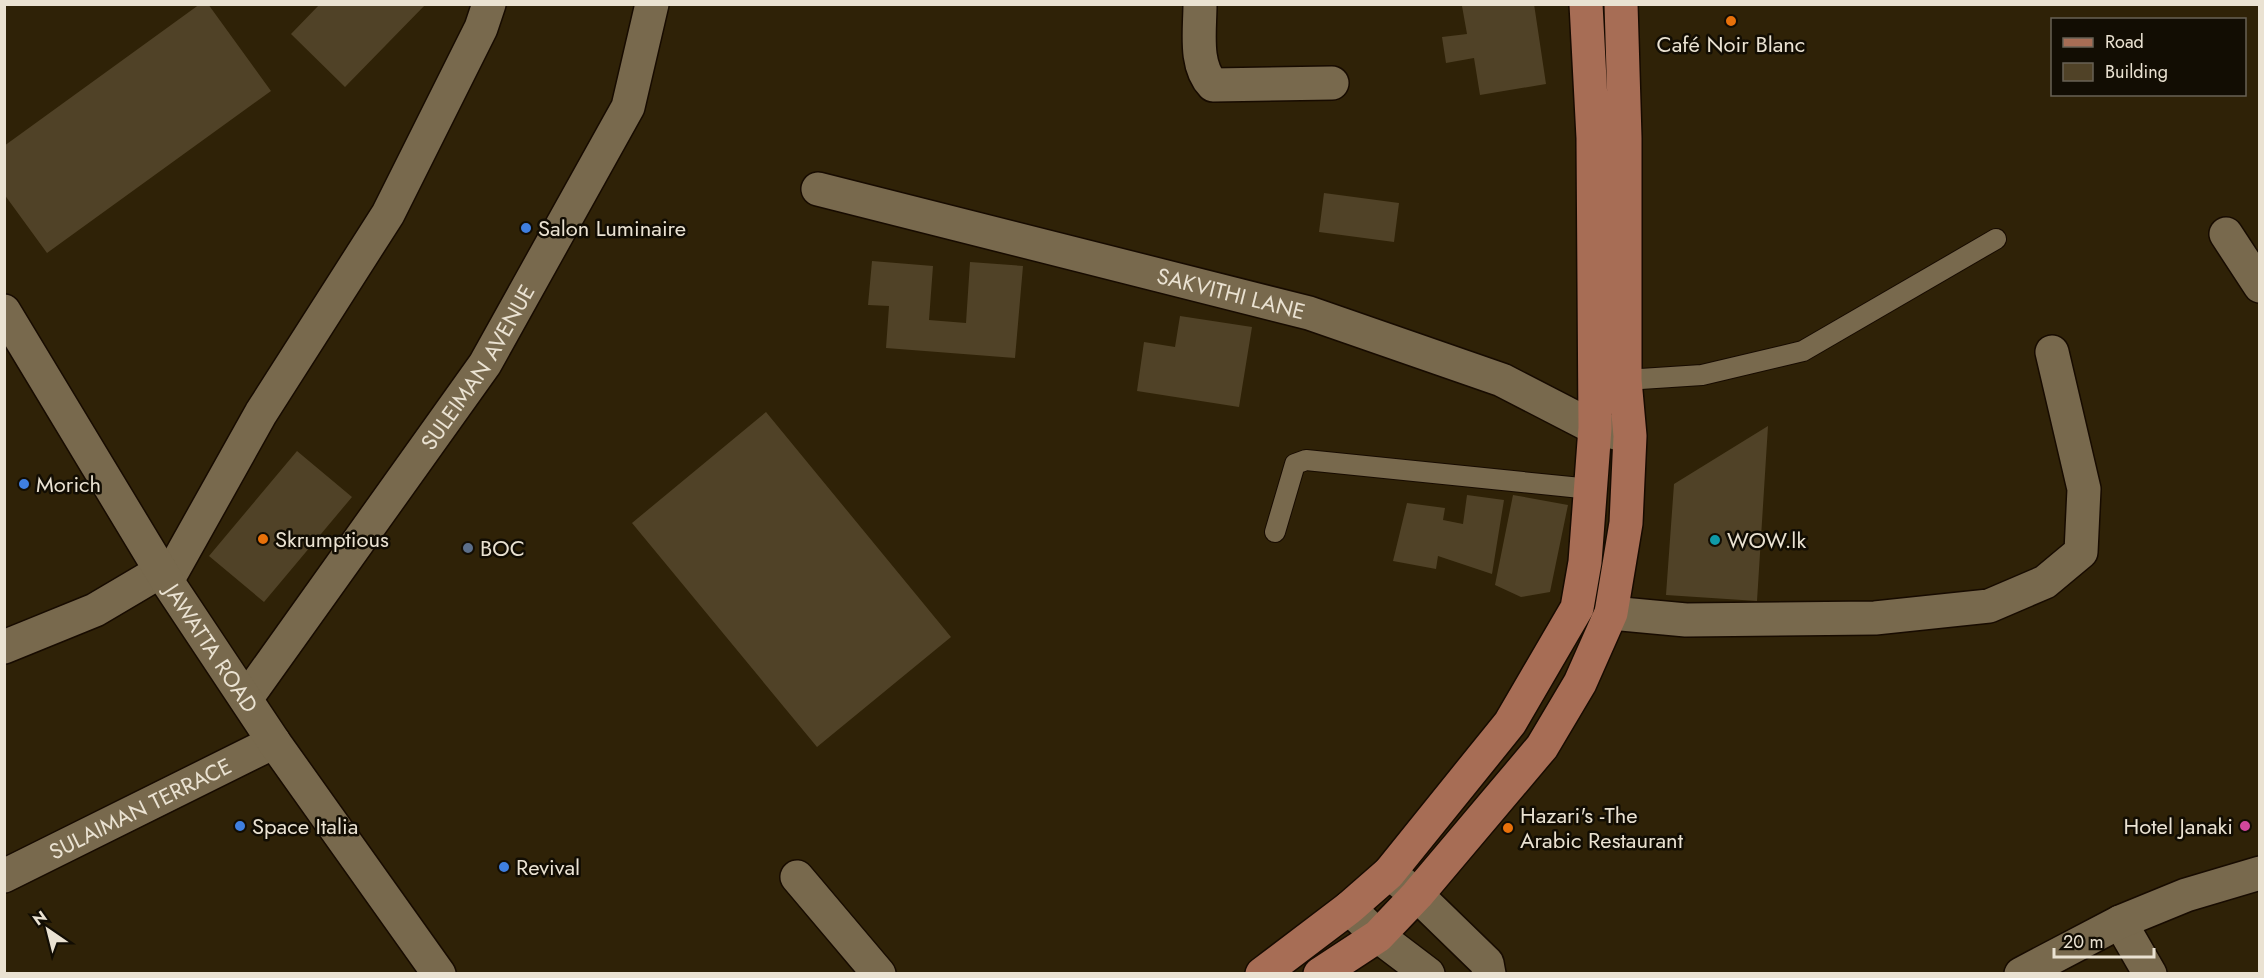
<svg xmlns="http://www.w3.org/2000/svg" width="2264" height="978" font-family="Jost,sans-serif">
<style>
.building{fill:#504227}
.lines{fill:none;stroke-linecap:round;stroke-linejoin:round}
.lane-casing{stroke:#170b00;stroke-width:22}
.street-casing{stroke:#170b00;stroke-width:36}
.secondary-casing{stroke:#170b00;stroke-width:36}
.primary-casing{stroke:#170b00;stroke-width:36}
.lane{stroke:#78694d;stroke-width:20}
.street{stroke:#78694d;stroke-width:33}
.secondary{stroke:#78694d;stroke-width:33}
.primary{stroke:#a76d55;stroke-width:33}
.food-dot{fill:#e8710a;stroke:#120d03;stroke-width:2}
.shop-dot{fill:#3f7fe0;stroke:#120d03;stroke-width:2}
.culture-dot{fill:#0f9aa8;stroke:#120d03;stroke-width:2}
.service-dot{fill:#5c6f8a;stroke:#120d03;stroke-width:2}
.hotel-dot{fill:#d1479c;stroke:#120d03;stroke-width:2}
.labels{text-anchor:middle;stroke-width:5;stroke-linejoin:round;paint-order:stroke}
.poi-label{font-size:22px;fill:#eae2d2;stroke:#120d03;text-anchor:start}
.street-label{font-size:22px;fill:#eae2d2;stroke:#120d03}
</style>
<rect width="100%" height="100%" fill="#2f2207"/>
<path class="building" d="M200 4H208L271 91 47 253 4 194V146Z
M320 4H426L345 87 291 34Z
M1469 4H1534L1546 84 1480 95 1474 58 1446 63 1442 37 1467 34 1462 6Z
M1324 193 1399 203 1394 242 1319 232Z
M872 261 933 266 929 320 966 323 970 262 1023 266 1015 358 886 348 889 306 868 305Z
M1180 316 1252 327 1239 407 1137 391 1144 342 1175 347Z
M766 412 951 637 817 747 632 523Z
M1768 426 1757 601 1666 595 1674 484Z
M297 451 352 497 264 602 209 556Z
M1467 495 1504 500 1492 574 1438 556 1436 569 1393 561 1407 503 1445 508 1443 520 1463 524Z
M1513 495 1568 505 1550 592 1521 597 1495 585Z"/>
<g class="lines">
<g class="lane-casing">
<path id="lane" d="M1625 380 1702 375 1803 351 1996 239
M1275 532 1295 464 1306 460 1591 489"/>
</g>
<g class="street-casing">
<g id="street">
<path d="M1200 4C1200 31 1194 65 1213 85L1332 83"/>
<path id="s1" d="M818 189 1309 313 1502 380 1595 428 1620 434"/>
<path d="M2226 234 2260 286"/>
<path d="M167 581 261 413 388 214 481 28 489 4"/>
<path d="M1611 613 1686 620 1875 618 1989 606 2045 582 2081 552 2084 489 2052 352"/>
<path d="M4 647 95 610 161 571"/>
<path id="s2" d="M246 699 485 364 628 107 652 4"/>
<path id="s3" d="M4 876 274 742"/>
<path d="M797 877 879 974"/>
<path d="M2120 922 2150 974"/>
</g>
</g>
<g class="secondary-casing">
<g id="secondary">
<path id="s4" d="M4 311 167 581 274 742 439 974"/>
<path d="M1389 873 1417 895 1487 963 1489 974"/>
<path d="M1349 908 1378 936 1428 974"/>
<path d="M2021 974 2120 922 2186 895 2260 873"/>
</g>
</g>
<g class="primary-casing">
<path id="primary" d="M1262 974 1349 908 1389 873 1510 723 1577 608 1585 562 1595 428 1593 138 1586 4
M1320 974 1378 936 1417 895 1542 747 1580 683 1611 613 1626 523 1630 436 1625 380V138L1621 4"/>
</g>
<use href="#lane" class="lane"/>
<use href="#street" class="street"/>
<use href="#secondary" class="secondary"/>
<use href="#primary" class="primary"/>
</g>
<g class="food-dot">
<circle cx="1731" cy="21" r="6"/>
<circle cx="263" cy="539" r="6"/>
<circle cx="1508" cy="828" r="6"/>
</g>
<g class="shop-dot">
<circle cx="526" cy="228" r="6"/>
<circle cx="24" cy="484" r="6"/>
<circle cx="240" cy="826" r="6"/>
<circle cx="504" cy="867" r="6"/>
</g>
<circle class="culture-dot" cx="1715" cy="540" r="6"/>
<circle class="service-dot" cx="468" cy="548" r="6"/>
<circle class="hotel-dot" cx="2245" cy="826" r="6"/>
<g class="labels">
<g class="poi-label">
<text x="1731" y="52" text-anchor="middle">Café Noir Blanc</text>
<text x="538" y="236">Salon Luminaire</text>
<text x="36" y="492">Morich</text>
<text x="275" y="547">Skrumptious</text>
<text x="1727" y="548">WOW.lk</text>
<text x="480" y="556">BOC</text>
<text x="1520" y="823">Hazari's -The<tspan x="1520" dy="25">Arabic Restaurant</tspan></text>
<text x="252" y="834">Space Italia</text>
<text x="2233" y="834" text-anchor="end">Hotel Janaki</text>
<text x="516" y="875">Revival</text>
</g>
<g class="street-label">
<text dy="8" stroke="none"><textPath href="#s1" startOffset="426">SAKVITHI LANE</textPath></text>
<text dy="8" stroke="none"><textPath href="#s2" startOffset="405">SULEIMAN AVENUE</textPath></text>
<text dy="8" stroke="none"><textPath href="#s4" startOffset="396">JAWATTA ROAD</textPath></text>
<text dy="8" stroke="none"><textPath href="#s3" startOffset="152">SULAIMAN TERRACE</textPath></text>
</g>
</g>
<rect width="2264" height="978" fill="none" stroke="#eae2d2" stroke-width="12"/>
<rect x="2051" y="18" width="195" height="78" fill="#120d03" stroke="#686256" stroke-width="1.5"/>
<rect x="2063" y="38" width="30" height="9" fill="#a76d55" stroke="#686256" stroke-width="1.5"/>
<text x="2105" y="48" font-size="18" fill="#eae2d2">Road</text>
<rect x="2063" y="63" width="30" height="18" fill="#504227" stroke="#686256" stroke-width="1.5"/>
<text x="2105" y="78" font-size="18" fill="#eae2d2">Building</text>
<g transform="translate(48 930) rotate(325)" stroke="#120d03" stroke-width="4.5" paint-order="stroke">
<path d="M0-4.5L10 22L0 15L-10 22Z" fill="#eae2d2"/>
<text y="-9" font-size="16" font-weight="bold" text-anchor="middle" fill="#eae2d2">N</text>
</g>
<path d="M2054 948v9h100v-9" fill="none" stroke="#eae2d2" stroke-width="3"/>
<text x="2063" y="948" font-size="18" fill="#eae2d2" stroke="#120d03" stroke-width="4.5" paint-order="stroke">20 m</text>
</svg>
